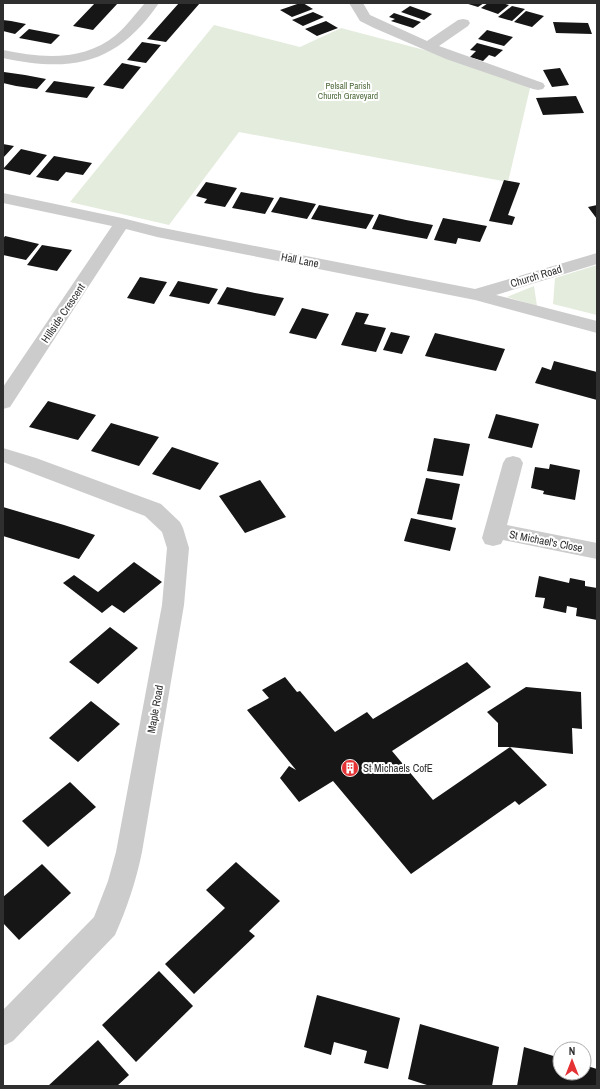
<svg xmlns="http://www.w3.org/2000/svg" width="600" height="1089" font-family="'Archivo Narrow',sans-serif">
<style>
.green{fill:#e4ecdd}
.building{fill:#161616}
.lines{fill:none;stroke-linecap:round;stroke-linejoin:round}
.minor{fill:#ccc;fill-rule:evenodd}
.labels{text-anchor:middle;stroke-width:4;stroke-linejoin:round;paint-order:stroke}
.far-park-label{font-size:9px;fill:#4f6b3c;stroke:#fff}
.street-label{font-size:11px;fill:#2f2f2f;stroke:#fff}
.poi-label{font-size:11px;fill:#2f2f2f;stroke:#fff;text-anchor:start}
</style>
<rect width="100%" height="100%" fill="#fff"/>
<path class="green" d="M214 25 300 47 341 28 451 57 531 84 508 182 239 132 169 225 70 202Z
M597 265V315L553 304 555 278Z
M534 286 537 306 507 297Z"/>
<path class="building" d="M95 3H118L93 30 73 26Z
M179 3H200L166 42 147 39Z
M300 3H303L313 9 292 17 280 10Z
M465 3H484L478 7Z
M488 3H502L509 5 498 14 481 8Z
M410 6 432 14 424 20 401 12Z
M512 6 525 9 512 21 498 17Z
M526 11 544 16 532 27 514 22Z
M313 12 324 17 303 26 292 20Z
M394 13 421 22 413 28 391 21 395 19 389 17Z
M3 20 11 21 26 24 15 34 3 31Z
M326 21 338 28 317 36 305 29Z
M553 22 588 23 592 34 556 33Z
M29 29 45 32 60 35 51 44 19 38Z
M487 30 513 37 504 46 478 39Z
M142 42 161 45 146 63 127 60Z
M477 43 503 50 495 57 489 55 483 61 470 57 476 51 470 50Z
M122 63 141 67 123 89 103 85Z
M560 68 569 85 552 87 543 70Z
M4 72 25 75 46 79 37 89 16 86 3 83Z
M54 81 74 84 95 87 87 98 45 92Z
M576 96 584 113 543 115 536 98Z
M3 144 14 146 3 158Z
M21 149 47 155 30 175 3 169Z
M54 156 92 163 83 175 66 172 58 181 36 177Z
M504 180 520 183 508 215 515 217 512 225 489 221Z
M206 182 237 188 225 207 204 203 207 199 196 196Z
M241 192 274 198 265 214 232 208Z
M280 197 316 204 307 219 271 212Z
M319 205 346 210 374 215 366 229 311 219Z
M597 205V219L588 207Z
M379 214 406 220 433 225 427 239 372 229Z
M443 218 487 226 480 242 458 238 456 244 434 240Z
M5 236 39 244 26 260 3 255V239Z
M42 245 72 250 57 271 27 265Z
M140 277 167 282 154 304 127 298Z
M178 281 218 289 209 304 169 296Z
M227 287 255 293 284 298 275 316 217 304Z
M302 308 329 314 316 339 289 333Z
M356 312 369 314 364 324 386 328 376 352 341 345Z
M391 332 410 336 402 354 383 350Z
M435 333 505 349 496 371 425 356Z
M554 361 597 372V400L535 383 542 367 551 370Z
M48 401 96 415 78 440 29 427Z
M496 414 539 424 532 448 488 438Z
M111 423 159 437 139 466 91 451Z
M434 438 470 444 463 476 427 471Z
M172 447 219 463 200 490 152 474Z
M550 464 580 470 575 500 543 494 544 491 531 488 535 467 549 469Z
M426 478 460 484 452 520 417 514Z
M260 480 286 517 245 533 219 496Z
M3 507 64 525 95 535 79 559 3 536Z
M411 518 456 528 450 551 404 541Z
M134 562 162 582 124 613 112 605 102 613 63 583 74 575 98 592Z
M539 576 569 583 570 578 585 581V586L597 588V620L576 616 577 608 567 606 566 613 543 608 545 598 535 597Z
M110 627 138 648 98 684 69 662Z
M467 662 491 687 392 751 433 800 510 747 547 785 519 805 515 801 411 874 333 781 299 802 280 778 289 766 296 770 247 710 269 698 262 690 285 677 297 692 300 691 335 732 367 712 373 719Z
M526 687 581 692 582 729 572 728 573 754 510 747H498V723L487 712Z
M91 701 120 724 78 762 49 738Z
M70 782 96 807 48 847 22 821Z
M236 862 280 901 249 931 255 936 194 994 165 964 225 908 206 890Z
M42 864 71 893 19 940 3 923V897Z
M159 971 193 1006 136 1062 102 1025Z
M317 995 400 1018 388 1069 364 1063 367 1051 334 1042 331 1055 304 1047Z
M420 1024 499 1047 492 1086H430L408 1079Z
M98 1040 129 1075 117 1086H48Z
M524 1047 560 1058V1073H584V1065L597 1069V1086H517Z"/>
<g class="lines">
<path class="minor" d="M145 3H159C117 64 73 73 3 58V50C41 58 83 62 116 35 127 26 135 14 145 3Z
M349 3H363L370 15 427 41 458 20 463 19 468 20 470 23 468 26 439 46 543 83 545 86 543 89 538 90 533 89 446 59 374 28 360 21Z
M3 193 122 218 158 227 475 289 597 253V264L496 295 597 321V333L475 300 157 237 126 229 10 407 3 409V387L112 226 3 203Z
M3 448 36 458 161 504 180 522 183 528 189 548 184 605 142 852C136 881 127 908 115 935L13 1041 3 1046V1010L94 917 108 881 116 852 162 605 167 548 162 532 145 516 3 462Z
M513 456 520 458 523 463 507 525 597 543V559L503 540 501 544 493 546 485 544 482 538 503 463 506 458Z"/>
</g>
<defs>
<g id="building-disc" transform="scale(0.9)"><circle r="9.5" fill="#e53234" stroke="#fff"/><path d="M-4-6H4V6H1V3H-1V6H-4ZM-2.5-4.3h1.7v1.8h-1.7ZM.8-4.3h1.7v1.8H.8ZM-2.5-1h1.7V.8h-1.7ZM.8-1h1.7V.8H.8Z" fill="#fff"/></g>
</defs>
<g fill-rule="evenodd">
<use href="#building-disc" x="350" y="768"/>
</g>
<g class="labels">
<g class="far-park-label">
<text x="348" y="89">Pelsall Parish<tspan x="348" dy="10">Church Graveyard</tspan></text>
</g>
<g class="street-label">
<text transform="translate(300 260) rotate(11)" y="4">Hall Lane</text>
<text transform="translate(536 276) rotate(-17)" y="4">Church Road</text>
<text transform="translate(63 313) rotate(-56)" y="4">Hillside Crescent</text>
<text transform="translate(546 541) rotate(11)" y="4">St Michael's Close</text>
<text transform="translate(155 709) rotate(-80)" y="4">Maple Road</text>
</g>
<g class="poi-label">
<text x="363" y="772">St Michaels CofE</text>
</g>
</g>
<rect width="600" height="1089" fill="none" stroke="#2f2f2f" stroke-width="8"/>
<g transform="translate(572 1061)"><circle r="19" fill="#ffffff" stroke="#acacac"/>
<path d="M0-3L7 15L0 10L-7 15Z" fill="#e53234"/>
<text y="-6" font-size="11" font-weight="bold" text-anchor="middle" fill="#2f2f2f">N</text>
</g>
</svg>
